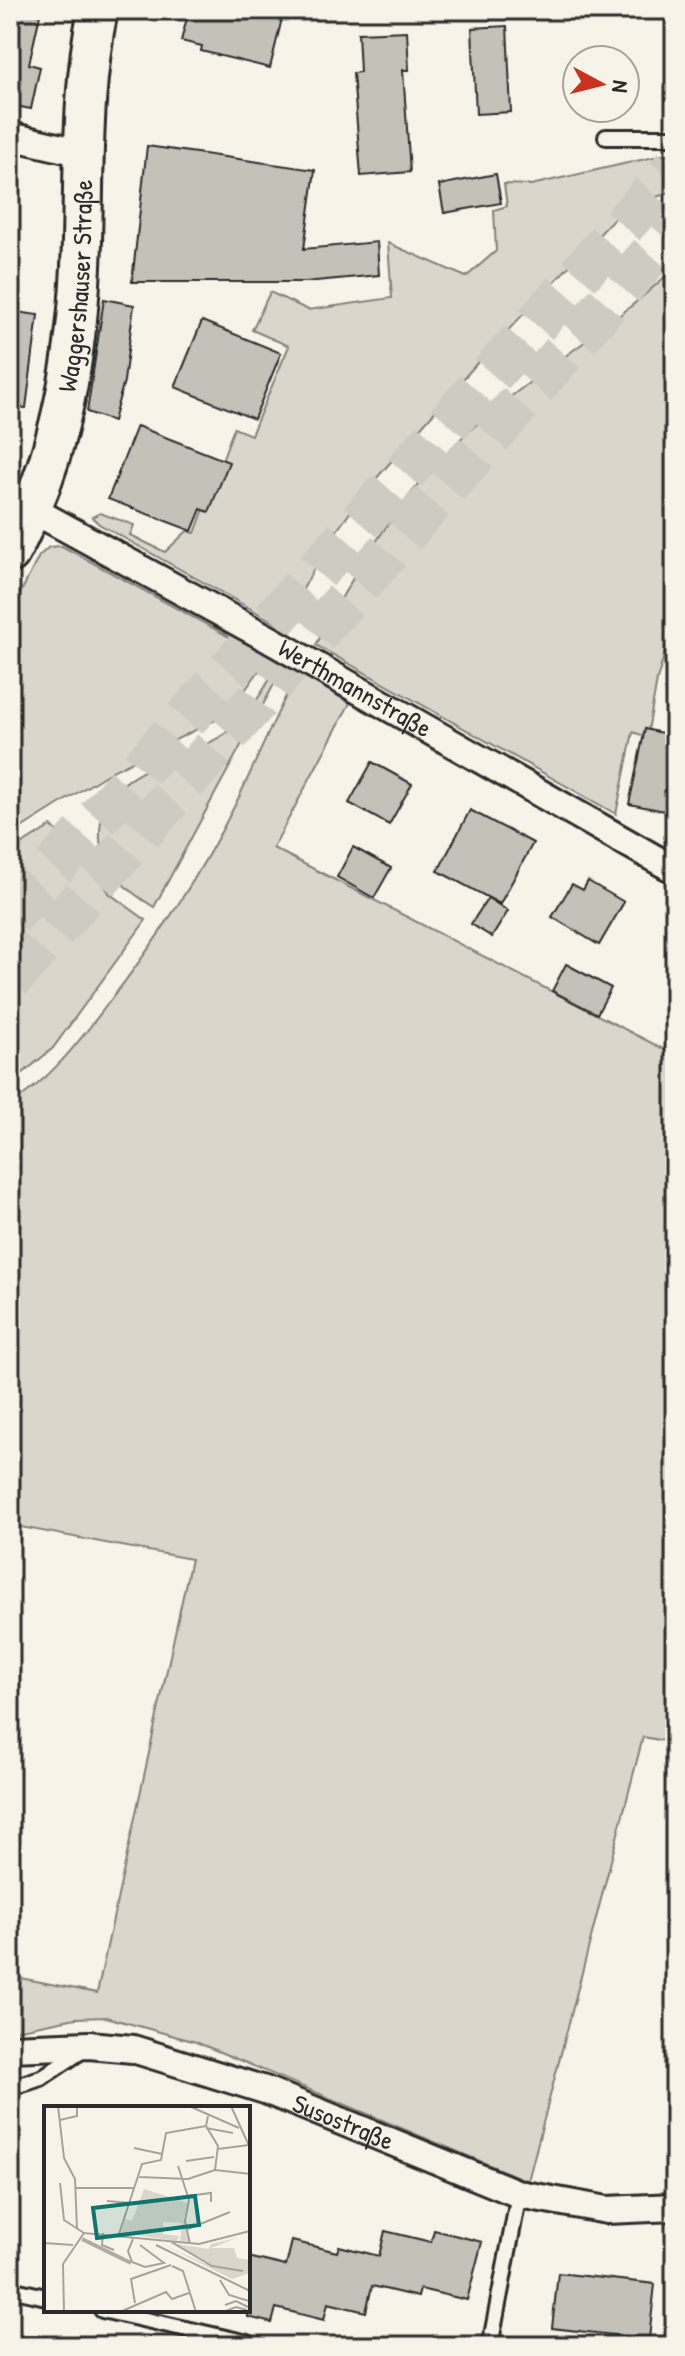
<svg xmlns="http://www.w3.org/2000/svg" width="685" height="2356" font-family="'Patrick Hand',sans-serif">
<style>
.green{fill:#dad6cc;stroke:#82807c;stroke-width:2}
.building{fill:#c4c1b9;stroke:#2b2b2b;stroke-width:2}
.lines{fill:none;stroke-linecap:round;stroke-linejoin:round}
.highway-tunnel{stroke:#cecbc2;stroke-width:44;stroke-dasharray:44 22;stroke-linecap:butt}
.lane-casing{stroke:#2b2b2b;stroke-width:20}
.street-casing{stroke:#2b2b2b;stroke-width:32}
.secondary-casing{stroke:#2b2b2b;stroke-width:44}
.lane{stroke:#f7f3e8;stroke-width:14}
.street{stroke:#f7f3e8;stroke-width:26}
.secondary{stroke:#f7f3e8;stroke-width:38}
.labels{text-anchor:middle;stroke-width:6;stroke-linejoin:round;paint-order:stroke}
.street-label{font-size:26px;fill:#2b2b2b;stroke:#f7f3e8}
.inset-river{fill:none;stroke:#afaca4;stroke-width:4}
.inset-road{fill:none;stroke:#a5a39c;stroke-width:2}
.view{fill:#0f766e;fill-opacity:0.15;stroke:#0f766e;stroke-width:4}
.inset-edge{fill:none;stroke:#2b2b2b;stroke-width:4}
</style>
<rect width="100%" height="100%" fill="#f7f3e8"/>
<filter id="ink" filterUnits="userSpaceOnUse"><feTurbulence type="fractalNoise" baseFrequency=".0125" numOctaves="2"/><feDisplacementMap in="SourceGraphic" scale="16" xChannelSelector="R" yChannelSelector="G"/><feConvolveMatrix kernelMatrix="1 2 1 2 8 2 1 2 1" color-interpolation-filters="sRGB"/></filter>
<g filter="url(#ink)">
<path class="green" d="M667 154H675V190L628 208 614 219 478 362 368 488 327 544 283 627 99 524 92 517 100 513 134 525 130 535 165 552 187 531 195 533 234 428 251 435 289 346 252 330 270 292 308 310 392 298 388 243 466 277 496 251 494 210 507 206 504 184 531 185Z
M675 267V618L657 680 647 737 633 732 616 814 316 645C360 560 411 479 485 417 548 365 617 324 675 267Z
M62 546 268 658 228 714 112 771 10 835V614L39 556 49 547Z
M280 662 285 664 154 907C129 892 102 871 100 839 96 764 185 765 230 730 252 712 266 686 280 662Z
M298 673 350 703 273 848 675 1055V1743L643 1737 528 2181 196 2042 106 2017 76 2018 10 2031V1976L97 1993 191 1559 10 1525V1104C48 1082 77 1044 103 1010 153 946 199 877 235 805 257 761 274 716 298 673Z
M51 826 80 849 110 894 146 920 53 1048 10 1084V852Z"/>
<path class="building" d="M10 10H41L29 64 40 67 31 109 10 105Z
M189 10H284L270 68 201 51 202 46 181 41Z
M507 26 511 112 476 114 472 28Z
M407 31 409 70H403L410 172 361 176 353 73 360 72 358 33Z
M147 146 315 170 304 249 377 242 379 275 305 282H132Z
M496 174 501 203 444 213 439 185Z
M104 299 134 305 124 381 113 421 87 412Z
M10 311 38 315 26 408 10 407Z
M202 321 281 353 254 419 175 387Z
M137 426 229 462 209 512 201 509 192 531 108 499Z
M645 729 675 736V813L629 804Z
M372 762 412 784 389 825 349 803Z
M470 810 533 843 500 904 438 871Z
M353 847 391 868 374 898 337 877Z
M588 881 624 902 599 945 552 917 572 884 583 890Z
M488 898 508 911 492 937 471 924Z
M566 964 611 988 597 1014 552 991Z
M434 2230 482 2242 467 2300 420 2289 418 2297 372 2286 366 2312 328 2303 324 2320 276 2308 272 2323 248 2317V2257L286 2266 292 2241 337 2252 339 2246 379 2256 385 2231 431 2242Z
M558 2273 655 2284 649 2339 552 2328Z"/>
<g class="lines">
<path class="highway-tunnel" d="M10 917 675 167
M10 980 675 227"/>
<g class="lane-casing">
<path id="lane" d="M606 137H675
M10 2088 41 2078 86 2048
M10 2289 46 2297
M102 2310 248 2343
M490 2346 519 2194"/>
</g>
<g class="street-casing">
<g id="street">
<path d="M10 136 83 153"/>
<path id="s1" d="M33 510 267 638 675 870"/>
<path id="s2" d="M10 2048 89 2045 133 2049 265 2090 519 2194 607 2210 675 2207"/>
</g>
</g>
<g class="secondary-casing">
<g id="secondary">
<path id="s3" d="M10 553C62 458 79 348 82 241 84 164 82 86 98 10"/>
</g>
</g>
<use href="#lane" class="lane"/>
<use href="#street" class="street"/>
<use href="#secondary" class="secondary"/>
</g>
</g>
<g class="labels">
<g class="street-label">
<text dy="9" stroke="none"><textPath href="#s3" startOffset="278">Waggershauser Straße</textPath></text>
<text dy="9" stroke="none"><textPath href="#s1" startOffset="368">Werthmannstraße</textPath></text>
<text dy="9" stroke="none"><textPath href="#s2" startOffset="346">Susostraße</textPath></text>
</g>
</g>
<g transform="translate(44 2106)">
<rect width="206" height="206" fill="#f7f3e8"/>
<path d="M100 83 144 97 140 112 145 136 136 135 138 117 119 116V128L135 130 133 135 77 127 81 113 88 115ZM193 132 167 142H190L193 152 206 154V167L188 173 118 138 173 163 126 137 165 143 167 138Z" fill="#dad6cc"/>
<path class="inset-river" d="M38 133 87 157"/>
<path class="inset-road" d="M14 0 20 52 31 73 33 123M145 0 195 22M187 0 206 42M164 10 162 20 174 40 171 64M16 14 33 10V0M162 22 189 27M90 42 118 48M174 43 205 39M142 55 170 51M134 60 145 94 141 115 146 138M171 64 206 68V47M95 71 144 73 171 64M16 77 20 114 40 127M32 82H91M144 90 167 87V96M63 95 87 97M144 123 186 106M59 127 58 139 70 144M75 128 98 58 117 54 122 27 162 20M89 133 84 145 88 156 101 161 120 157 96 139M126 135 168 160 199 165M0 137 29 139M112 139 206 185M128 160 139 165 152 206M176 174 185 189 205 195M91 197 87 173 127 159M181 199 192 195 206 202M20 206 19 158 40 127 155 138 206 125M76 206 122 186 128 193 145 187M179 206 192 201 203 204"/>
<path class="view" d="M151 90 155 119 53 132 49 102Z"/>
<rect width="206" height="206" class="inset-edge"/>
</g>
<rect width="685" height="2356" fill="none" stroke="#f7f3e8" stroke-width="40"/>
<rect x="20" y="20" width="645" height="2316" fill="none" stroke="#2b2b2b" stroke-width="3" filter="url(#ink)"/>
<g transform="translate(601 84) rotate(97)"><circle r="38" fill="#f7f3e8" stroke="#a5a39c" stroke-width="2"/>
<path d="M0-6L14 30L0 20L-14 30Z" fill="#c8321e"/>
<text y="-12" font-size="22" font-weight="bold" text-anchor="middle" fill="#2b2b2b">N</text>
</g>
</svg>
